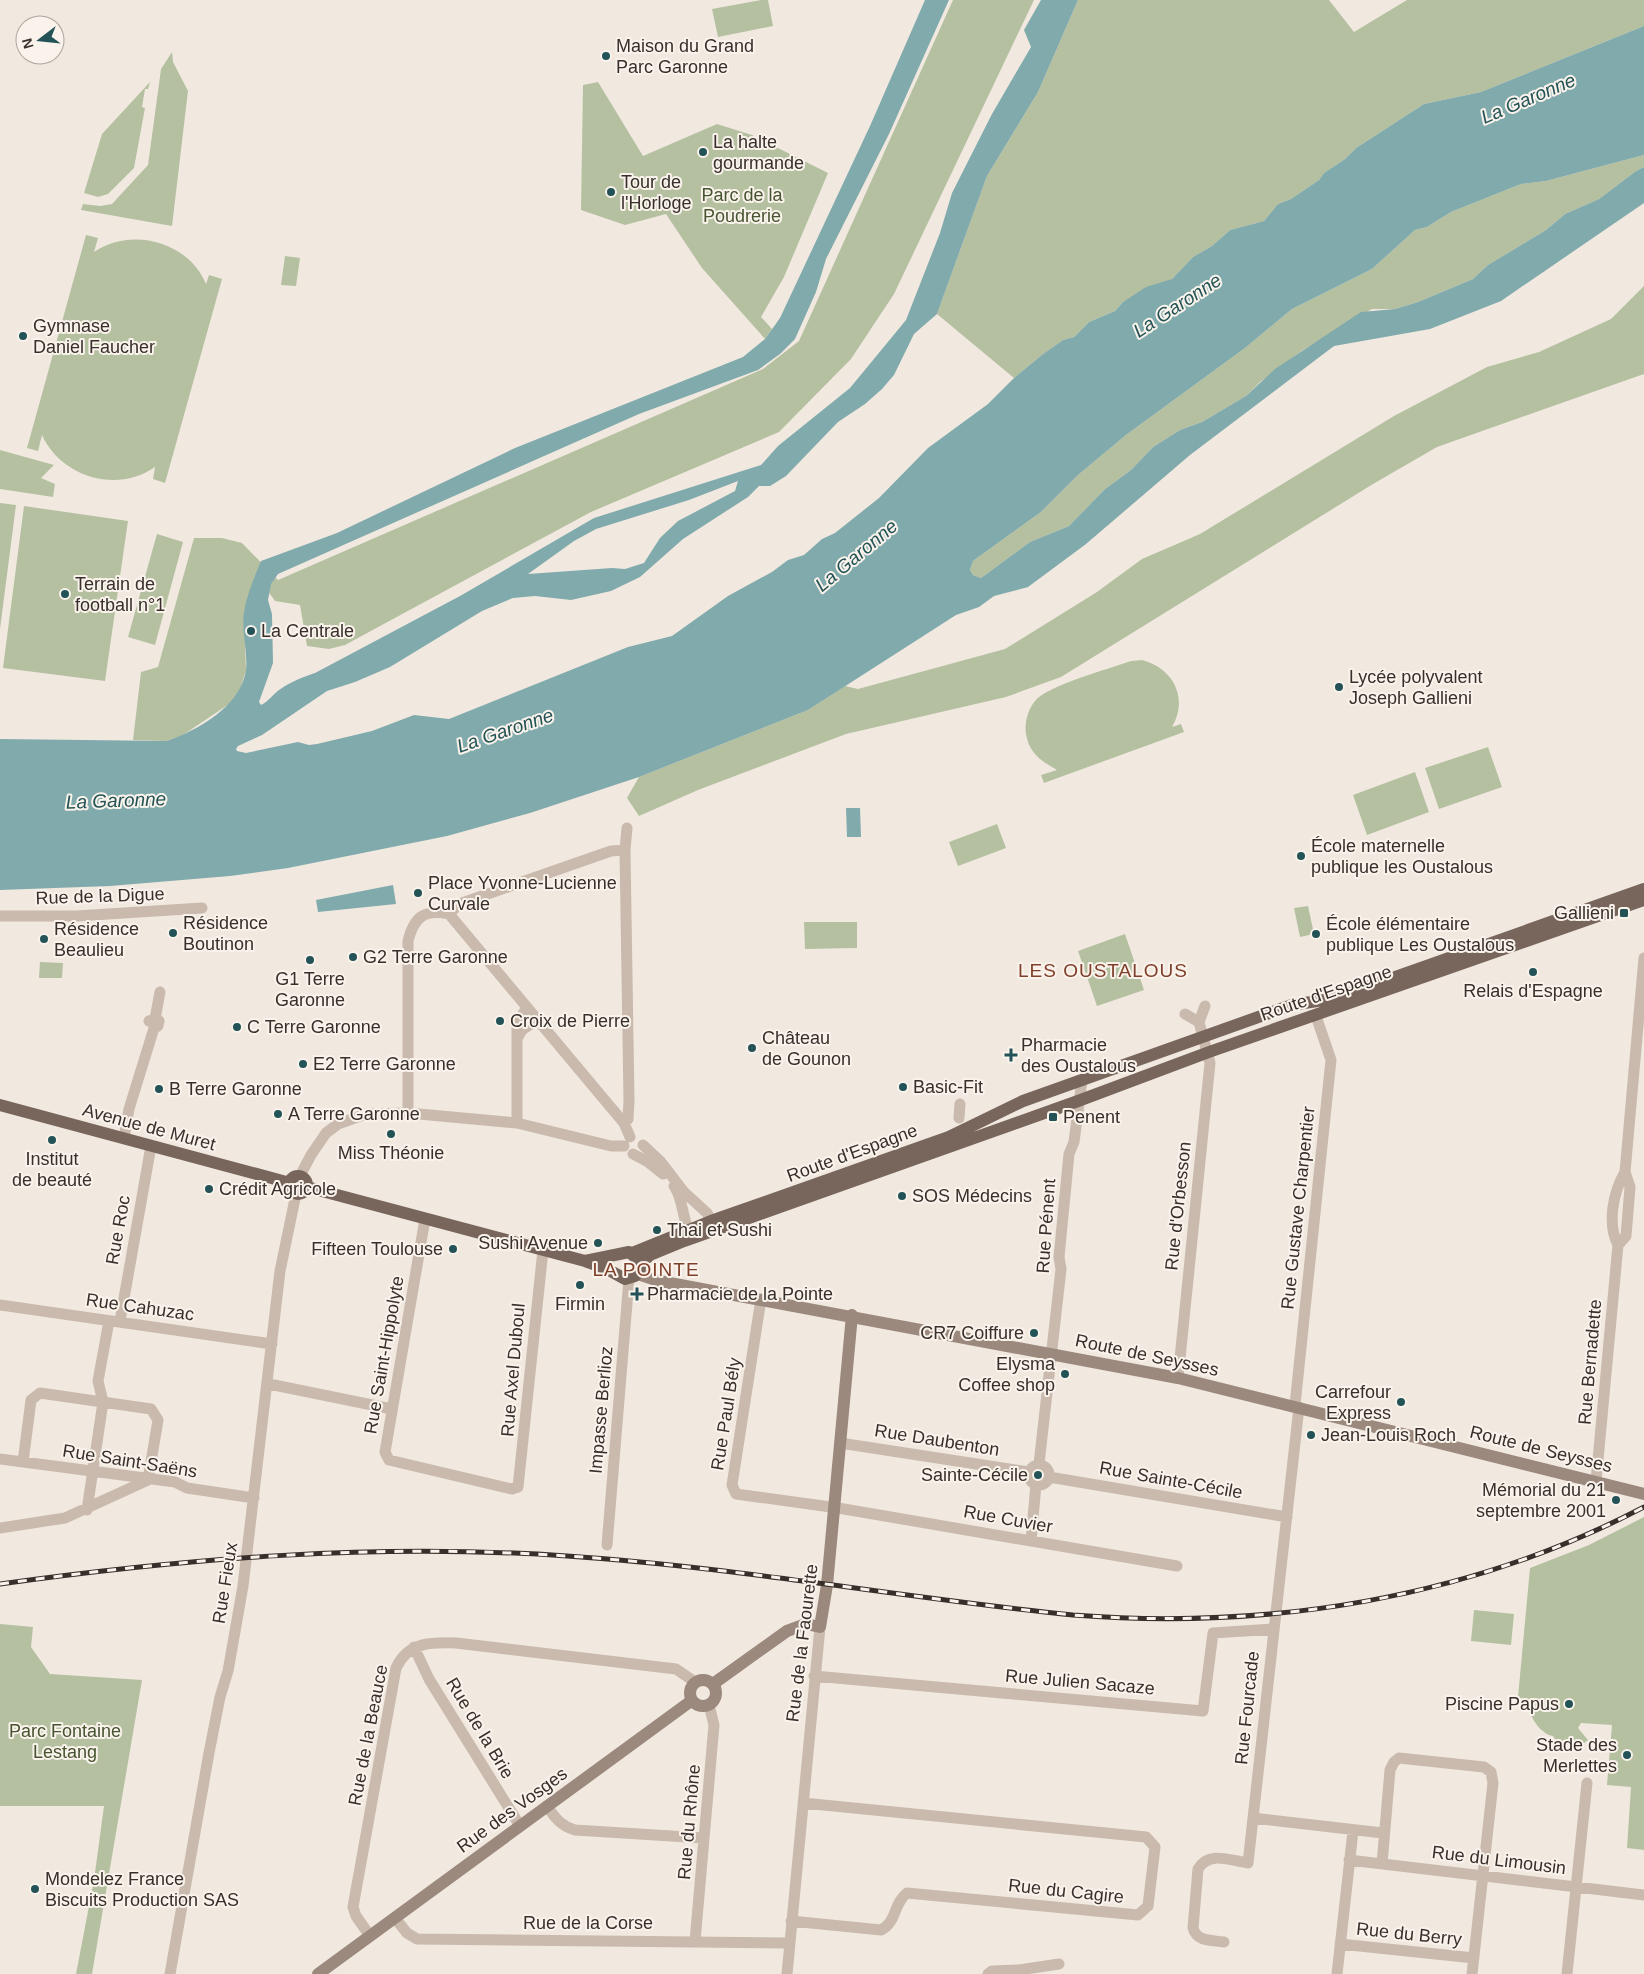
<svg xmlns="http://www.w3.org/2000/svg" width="1644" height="1974" font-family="Helvetica,sans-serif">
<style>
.green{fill:#b5c0a1}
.water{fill:#81aaac;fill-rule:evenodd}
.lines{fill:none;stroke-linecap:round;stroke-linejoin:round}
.street{stroke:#c9baad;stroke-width:11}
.secondary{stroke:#9c897e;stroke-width:12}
.primary{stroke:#78665d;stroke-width:12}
.rail-casing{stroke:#382f2b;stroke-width:5}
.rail{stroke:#f9f3ec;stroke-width:3;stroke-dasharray:9;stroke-linecap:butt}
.poi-dot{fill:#235356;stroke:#f9f3ec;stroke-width:2}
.labels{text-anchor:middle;stroke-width:4;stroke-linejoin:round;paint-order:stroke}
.poi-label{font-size:18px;fill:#382f2b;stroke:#f9f3ec;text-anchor:start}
.park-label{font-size:18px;fill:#475430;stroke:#f9f3ec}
.street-label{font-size:18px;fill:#382f2b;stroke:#f9f3ec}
.water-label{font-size:19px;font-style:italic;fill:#235356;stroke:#f9f3ec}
.neighbourhood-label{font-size:19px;letter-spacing:1px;fill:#803f2a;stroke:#f9f3ec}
</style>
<rect width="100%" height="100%" fill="#f1e9e0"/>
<path class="green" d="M761 0H768L773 26 718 37 712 9Z
M953 0H1034L894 294 851 359 779 432 591 512 345 645 329 649 307 646 300 605 275 601 256 575 244 613 246 670 240 690 229 704 183 735 167 741 133 740 141 672 158 667 194 538H222L242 543 278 580 763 369 799 341Z
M1078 0H1329L1354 32 1407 0H1644V26L1481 92 1424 104 1356 148 1345 159 1324 173 1319 180 1291 199 1278 204 1264 221 1230 230 1212 246 1193 257 1172 279 1123 302 1115 311 1089 322 1074 337 1063 340 1043 354 1014 378 937 314 987 176 1038 92Z
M172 52 173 62 188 91 172 226 81 210 83 204 100 206 112 204 148 165 161 69Z
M150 82 148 89H145L142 107 145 108 134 168 108 194 98 197 84 193 102 134Z
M598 82 643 156 717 124 752 135 828 173 784 277 761 317 772 329 765 339 702 268 666 214 625 225 581 210 583 85Z
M1644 155V167L1636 171 1599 199 1565 214 1546 230 1488 265 1473 279 1418 302 1395 309H1372L1303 350 1260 382 1246 396 1202 422 1180 430 1153 447 1131 470 1105 489 1069 526 1030 542 981 578 973 575 970 570 973 561 1041 512 1078 475 1126 435 1245 348 1292 309 1372 269 1415 230 1427 227 1451 212 1521 184 1546 181Z
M86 235 98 238 94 252C132 226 189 242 206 284L209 275 222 279 165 483 153 479 155 467C117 494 61 477 42 435L38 451 27 448Z
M285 256 300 258 296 286 281 285Z
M1644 286V374L1437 447 1373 484 1061 677 1006 697 846 734 698 790 639 816 627 798 639 777 808 710 845 686 858 689 1005 649 1097 592 1142 559 1200 534 1394 416 1487 367 1539 352 1611 319Z
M0 450 54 465 41 478 55 484 53 497 0 489Z
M0 503 16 505 0 629Z
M24 506 128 521 105 681 3 668Z
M157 534 183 542 155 645 128 637Z
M1142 660C1173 668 1189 698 1172 727L1181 724 1184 732 1044 783 1041 775 1057 770C1041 761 1029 753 1026 734 1024 724 1028 709 1035 701 1048 685 1109 669 1131 661Z
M1488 747 1502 787 1439 809 1425 768Z
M1415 772 1429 812 1367 835 1353 795Z
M997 824 1006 848 958 866 949 842Z
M1308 906 1314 934 1300 937 1294 908Z
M804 922H857V948L805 949Z
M1125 934 1144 990 1097 1006 1078 951Z
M40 962 63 963 62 978H39Z
M1644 1517V1850L1627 1848 1631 1787 1607 1785 1612 1725 1581 1723 1578 1728 1588 1740 1573 1752 1564 1740 1558 1744 1553 1736C1539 1734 1528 1713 1526 1700L1518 1697 1530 1568 1589 1545Z
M1474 1610 1514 1614 1511 1645 1471 1641Z
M0 1624 33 1627 31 1647 50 1674 142 1680 92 1974H76L94 1880 104 1806H0Z"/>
<path class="water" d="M925 0H949L889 134 826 259 816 292 795 339 780 354 758 370 639 414 278 574 271 584 268 600 272 614 273 663 259 702 261 705C269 701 272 695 279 690 290 682 303 677 315 673L460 596 594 518 761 465 778 446 850 388 906 320 940 233 952 193 992 114 1031 47 1024 30 1041 0H1078L1038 92 987 176 937 314 914 334 894 375 882 389 865 404 838 422 786 476 770 486H759L748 497 683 539 640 577 611 591 571 600 535 596 513 598 482 611 390 667 355 682 327 691 262 735 238 746 236 749 237 751 246 753 298 742 309 745 317 744 372 731 414 715 449 719 628 647 672 636 728 596 772 572 788 560 804 555 822 539 835 533 879 498 928 448 988 404 1014 378 1043 354 1063 340 1074 337 1089 322 1115 311 1123 302 1146 287 1172 279 1193 257 1212 246 1230 230 1264 221 1278 204 1291 199 1319 180 1324 173 1345 159 1356 148 1424 104 1481 92 1644 26V155L1546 181 1521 184 1451 212 1427 227 1415 230 1372 269 1292 309 1245 348 1126 435 1078 475 1041 512 973 561 970 570 973 575 981 578 1030 542 1069 526 1105 489 1131 470 1153 447 1180 430 1202 422 1246 396 1275 369 1361 312 1395 309 1418 302 1473 279 1488 265 1546 230 1565 214 1599 199 1636 171 1644 167V203L1501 301 1430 329 1334 346 1190 455 1086 544 1028 587 994 596 979 607 956 615 808 710 639 777 530 813 447 836 288 868 230 876 110 886 0 890V739L167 741C198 730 241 706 246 670 248 651 241 632 244 612 247 594 254 578 261 561L337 533 515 448 743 357 765 339 780 318 870 126ZM738 481 735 491 678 521 660 538 644 563 625 569 612 568 528 574 574 541 596 529 689 500Z
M846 808H860L861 837H847Z
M393 885 396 904 318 912 316 900Z"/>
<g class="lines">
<path class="street" d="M449 914 608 1104 624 1123 630 1137
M449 914 459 904 611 851 625 850
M0 916H77L202 908
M1185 1014 1199 1022
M149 1021 155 1019 160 992
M518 1037 522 1030 537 1020
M408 1113V941C414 917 424 909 449 914
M959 1118 960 1104
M517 1123V1024L527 1007
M624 1123 628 1119 629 1101 625 850 627 828
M124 1138 129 1109 154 1028 158 1026 159 1021 155 1019
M643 1145 661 1162 684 1192 707 1213 711 1221V1228
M633 1154 648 1162 663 1174
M300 1176 311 1155 326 1133 338 1124 366 1114 408 1113 517 1123 611 1146H624
M674 1186C685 1202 681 1223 694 1238
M425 1219 385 1452 389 1460 512 1489 518 1487 543 1250
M1618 1245 1626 1236 1630 1187 1625 1172 1644 958
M761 1299 732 1485 736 1494 838 1508 1177 1566
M0 1305 272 1344
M120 1321 151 1146
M1178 1378 1210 1063 1199 1022 1205 1006
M269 1384 387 1408
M1295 1405 1331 1060 1316 1016
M840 1443 1029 1472
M0 1459 175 1482 187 1488 254 1498
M23 1462 31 1400 40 1393 151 1409 158 1420 148 1480
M1039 1464 1061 1269 1059 1257 1069 1154 1074 1142 1082 1080
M1029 1475a10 10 0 1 1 20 0a10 10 0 1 1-20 0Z
M1049 1477 1287 1517
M1596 1481 1618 1245C1607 1224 1613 1192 1625 1172
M87 1510 103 1402 98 1381 109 1321
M0 1528 65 1518 148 1480
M1031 1541 1036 1484
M607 1545 629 1279
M414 1647 429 1679 520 1826
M814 1676 1203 1711 1213 1633 1274 1629
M547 1806C555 1818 561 1826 575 1830L703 1838
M1253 1818 1383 1833
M1349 1860 1644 1895
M1382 1864 1390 1770 1394 1762 1399 1758 1484 1767 1491 1772 1493 1783 1472 1974
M395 1918 407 1933 417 1939 789 1943
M791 1921 881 1930C897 1922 893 1904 907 1893L1138 1915 1148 1906 1155 1847 1146 1837 803 1803
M370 1936 356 1916 353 1907 396 1668C408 1642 431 1642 456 1643L676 1669 695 1682
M695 1941 714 1725 709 1705
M1224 1942C1211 1940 1197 1942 1193 1928L1198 1869C1209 1851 1229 1860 1248 1863L1299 1407
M1340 1944 1474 1958
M170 1974 209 1753 220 1697 228 1671 243 1586 280 1271 296 1194
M787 1974 820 1627
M988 1974 992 1971 1019 1970 1059 1964
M1337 1974 1353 1831
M1567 1974 1587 1783"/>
<path class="secondary" d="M638 1274 659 1281 1178 1378 1644 1494
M690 1693a13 13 0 1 1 26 0a13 13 0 1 1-26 0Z
M713 1684 787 1631 806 1624 820 1627 827 1585 852 1315
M318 1974 691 1701"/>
<path class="primary" d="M0 1105 290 1183
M289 1185a9 9 0 1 1 18 0a9 9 0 1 1-18 0Z
M307 1187 585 1261 607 1269 625 1279 635 1276 640 1268 639 1260 629 1252 585 1261
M632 1253 711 1221 949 1137 1023 1101 1292 1005 1336 998 1644 889
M640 1264 650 1255 684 1241 1078 1101 1209 1052 1644 900"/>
<g class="rail-casing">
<path id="rail" d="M0 1584C188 1558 377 1543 567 1556 736 1567 904 1598 1073 1615 1269 1630 1468 1599 1644 1507"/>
</g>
<use href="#rail" class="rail"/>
</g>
<g class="poi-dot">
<circle cx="606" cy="56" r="5"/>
<circle cx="703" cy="152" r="5"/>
<circle cx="611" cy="192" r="5"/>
<circle cx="23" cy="336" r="5"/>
<circle cx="65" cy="594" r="5"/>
<circle cx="251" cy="631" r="5"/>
<circle cx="1339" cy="687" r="5"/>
<circle cx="1301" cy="856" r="5"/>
<circle cx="418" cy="893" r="5"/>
<rect x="1619" y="908" width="10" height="10" rx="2.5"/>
<circle cx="173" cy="933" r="5"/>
<circle cx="1316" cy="934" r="5"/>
<circle cx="44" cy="939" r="5"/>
<circle cx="353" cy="957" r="5"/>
<circle cx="310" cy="960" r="5"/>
<circle cx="1533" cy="972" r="5"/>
<circle cx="500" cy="1021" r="5"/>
<circle cx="237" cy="1027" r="5"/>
<circle cx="752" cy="1048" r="5"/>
<path d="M1008.5 1047.5h5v5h5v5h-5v5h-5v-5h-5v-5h5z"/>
<circle cx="303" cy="1064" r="5"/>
<circle cx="903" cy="1087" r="5"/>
<circle cx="159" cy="1089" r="5"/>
<circle cx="278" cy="1114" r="5"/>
<rect x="1048" y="1112" width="10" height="10" rx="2.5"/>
<circle cx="391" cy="1134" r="5"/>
<circle cx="52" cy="1140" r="5"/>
<circle cx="209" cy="1189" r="5"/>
<circle cx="902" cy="1196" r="5"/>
<circle cx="657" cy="1230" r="5"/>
<circle cx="598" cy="1243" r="5"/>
<circle cx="453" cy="1249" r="5"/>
<circle cx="580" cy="1285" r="5"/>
<path d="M634.5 1286.5h5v5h5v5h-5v5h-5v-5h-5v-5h5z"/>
<circle cx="1034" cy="1333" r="5"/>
<circle cx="1065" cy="1374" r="5"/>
<circle cx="1401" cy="1402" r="5"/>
<circle cx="1311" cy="1435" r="5"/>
<circle cx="1038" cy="1475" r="5"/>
<circle cx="1616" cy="1500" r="5"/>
<circle cx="1569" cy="1704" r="5"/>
<circle cx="1627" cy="1755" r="5"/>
<circle cx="35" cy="1889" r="5"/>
</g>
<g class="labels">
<g class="poi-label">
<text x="616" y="52">Maison du Grand<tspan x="616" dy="21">Parc Garonne</tspan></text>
<text x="713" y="148">La halte<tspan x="713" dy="21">gourmande</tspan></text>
<text x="621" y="188">Tour de<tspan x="621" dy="21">l'Horloge</tspan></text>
<text x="33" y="332">Gymnase<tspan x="33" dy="21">Daniel Faucher</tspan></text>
<text x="75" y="590">Terrain de<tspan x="75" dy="21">football n°1</tspan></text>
<text x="261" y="637">La Centrale</text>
<text x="1349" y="683">Lycée polyvalent<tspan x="1349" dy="21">Joseph Gallieni</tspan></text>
<text x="1311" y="852">École maternelle<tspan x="1311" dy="21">publique les Oustalous</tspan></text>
<text x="428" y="889">Place Yvonne-Lucienne<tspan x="428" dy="21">Curvale</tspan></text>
<text x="1614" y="919" text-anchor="end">Gallieni</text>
<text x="183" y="929">Résidence<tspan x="183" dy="21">Boutinon</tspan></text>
<text x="1326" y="930">École élémentaire<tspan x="1326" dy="21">publique Les Oustalous</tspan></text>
<text x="54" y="935">Résidence<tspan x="54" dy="21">Beaulieu</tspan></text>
<text x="363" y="963">G2 Terre Garonne</text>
<text x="310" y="985" text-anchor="middle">G1 Terre<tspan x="310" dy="21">Garonne</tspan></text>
<text x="1533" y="997" text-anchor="middle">Relais d'Espagne</text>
<text x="510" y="1027">Croix de Pierre</text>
<text x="247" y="1033">C Terre Garonne</text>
<text x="762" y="1044">Château<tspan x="762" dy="21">de Gounon</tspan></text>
<text x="1021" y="1051">Pharmacie<tspan x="1021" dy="21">des Oustalous</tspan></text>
<text x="313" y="1070">E2 Terre Garonne</text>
<text x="913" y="1093">Basic-Fit</text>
<text x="169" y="1095">B Terre Garonne</text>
<text x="288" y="1120">A Terre Garonne</text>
<text x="1063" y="1123">Penent</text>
<text x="391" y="1159" text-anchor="middle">Miss Théonie</text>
<text x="52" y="1165" text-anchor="middle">Institut<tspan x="52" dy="21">de beauté</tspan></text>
<text x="219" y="1195">Crédit Agricole</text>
<text x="912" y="1202">SOS Médecins</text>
<text x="667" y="1236">Thai et Sushi</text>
<text x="588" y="1249" text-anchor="end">Sushi Avenue</text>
<text x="443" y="1255" text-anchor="end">Fifteen Toulouse</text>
<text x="647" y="1300">Pharmacie de la Pointe</text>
<text x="580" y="1310" text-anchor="middle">Firmin</text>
<text x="1024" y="1339" text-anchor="end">CR7 Coiffure</text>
<text x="1055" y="1370" text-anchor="end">Elysma<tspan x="1055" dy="21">Coffee shop</tspan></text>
<text x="1391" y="1398" text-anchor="end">Carrefour<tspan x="1391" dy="21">Express</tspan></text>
<text x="1321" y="1441">Jean-Louis Roch</text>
<text x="1028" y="1481" text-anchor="end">Sainte-Cécile</text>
<text x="1606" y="1496" text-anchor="end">Mémorial du 21<tspan x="1606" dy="21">septembre 2001</tspan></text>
<text x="1559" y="1710" text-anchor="end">Piscine Papus</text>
<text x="1617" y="1751" text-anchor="end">Stade des<tspan x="1617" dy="21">Merlettes</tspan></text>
<text x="45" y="1885">Mondelez France<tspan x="45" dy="21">Biscuits Production SAS</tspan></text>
</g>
<g class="park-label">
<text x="742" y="201">Parc de la<tspan x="742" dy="21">Poudrerie</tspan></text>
<text x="65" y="1737">Parc Fontaine<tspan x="65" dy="21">Lestang</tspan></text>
</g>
<g class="street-label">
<text transform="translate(100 896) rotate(-2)" y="6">Rue de la Digue</text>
<text transform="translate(1326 993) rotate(-19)" y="6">Route d'Espagne</text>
<text transform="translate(149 1127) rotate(15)" y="6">Avenue de Muret</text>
<text transform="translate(852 1153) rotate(-20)" y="6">Route d'Espagne</text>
<text transform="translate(1178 1206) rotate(-84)" y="6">Rue d'Orbesson</text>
<text transform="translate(1298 1208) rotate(-84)" y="6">Rue Gustave Charpentier</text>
<text transform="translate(1046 1226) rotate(-86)" y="6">Rue Pénent</text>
<text transform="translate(118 1230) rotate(-80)" y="6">Rue Roc</text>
<text transform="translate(140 1307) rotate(8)" y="6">Rue Cahuzac</text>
<text transform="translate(384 1355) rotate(-80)" y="6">Rue Saint-Hippolyte</text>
<text transform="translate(1147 1355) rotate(12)" y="6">Route de Seysses</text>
<text transform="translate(1590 1362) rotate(-85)" y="6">Rue Bernadette</text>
<text transform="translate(513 1370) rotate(-85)" y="6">Rue Axel Duboul</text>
<text transform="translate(601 1410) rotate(-85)" y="6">Impasse Berlioz</text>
<text transform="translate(726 1414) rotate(-81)" y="6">Rue Paul Bély</text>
<text transform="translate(937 1440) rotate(9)" y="6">Rue Daubenton</text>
<text transform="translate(1541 1449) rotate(14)" y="6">Route de Seysses</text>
<text transform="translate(130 1461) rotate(9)" y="6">Rue Saint-Saëns</text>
<text transform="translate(1171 1480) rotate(10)" y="6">Rue Sainte-Cécile</text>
<text transform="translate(1008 1519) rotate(10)" y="6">Rue Cuvier</text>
<text transform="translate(225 1583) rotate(-81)" y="6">Rue Fieux</text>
<text transform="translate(802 1643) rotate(-83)" y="6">Rue de la Faourette</text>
<text transform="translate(1080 1682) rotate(5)" y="6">Rue Julien Sacaze</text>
<text transform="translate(1247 1708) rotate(-84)" y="6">Rue Fourcade</text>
<text transform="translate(480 1728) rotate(59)" y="6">Rue de la Brie</text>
<text transform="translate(368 1735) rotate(-79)" y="6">Rue de la Beauce</text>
<text transform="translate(512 1810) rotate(-36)" y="6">Rue des Vosges</text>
<text transform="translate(689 1822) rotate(-85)" y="6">Rue du Rhône</text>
<text transform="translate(1499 1860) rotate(7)" y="6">Rue du Limousin</text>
<text transform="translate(1066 1891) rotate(6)" y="6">Rue du Cagire</text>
<text x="588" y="1929">Rue de la Corse</text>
<text transform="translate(1409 1934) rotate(6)" y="6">Rue du Berry</text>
</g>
<g class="water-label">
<text transform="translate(1528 98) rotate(-23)" y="7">La Garonne</text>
<text transform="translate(1177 305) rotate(-33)" y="7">La Garonne</text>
<text transform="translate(856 555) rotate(-40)" y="7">La Garonne</text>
<text transform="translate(505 730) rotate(-19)" y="7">La Garonne</text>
<text transform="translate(116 800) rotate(-2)" y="7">La Garonne</text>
</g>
<g class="neighbourhood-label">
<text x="1103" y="977">LES OUSTALOUS</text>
<text x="646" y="1276">LA POINTE</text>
</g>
</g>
<g transform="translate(40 40) rotate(254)"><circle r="24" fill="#f9f3ec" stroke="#aca59f"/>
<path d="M0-4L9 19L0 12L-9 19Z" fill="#235356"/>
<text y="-8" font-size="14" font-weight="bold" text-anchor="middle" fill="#382f2b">N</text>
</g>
</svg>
